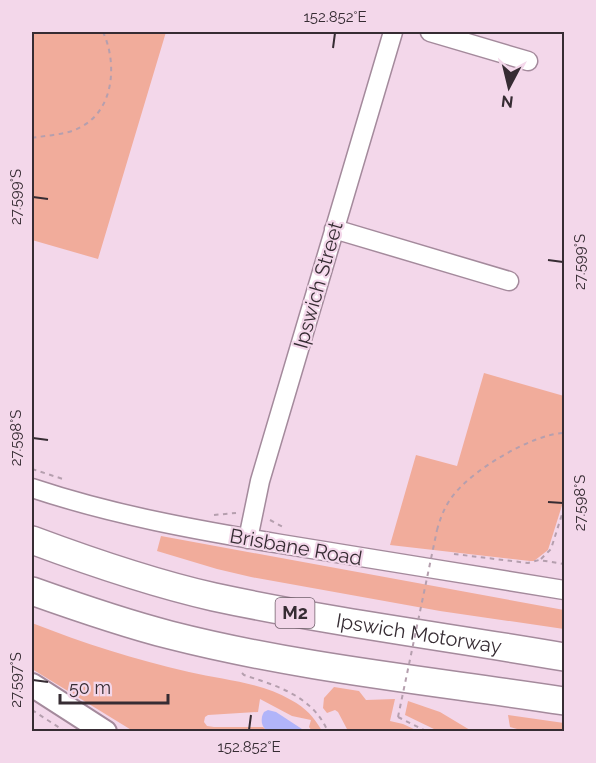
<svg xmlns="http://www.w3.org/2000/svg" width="596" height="763" font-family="Raleway,sans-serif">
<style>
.green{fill:#f1ac9b}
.water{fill:#b1b4f9}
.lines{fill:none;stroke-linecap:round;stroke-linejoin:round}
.minor-casing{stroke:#a48a9c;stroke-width:21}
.major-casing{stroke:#a48a9c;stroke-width:26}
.highway-casing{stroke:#a48a9c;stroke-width:30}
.path{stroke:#b59fae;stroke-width:2;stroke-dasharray:4.5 4.5;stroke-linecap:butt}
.minor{stroke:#fff;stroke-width:18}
.major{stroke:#fff;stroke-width:22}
.highway{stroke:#fff;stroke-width:27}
.path-bridge{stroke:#b59fae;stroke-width:2;stroke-dasharray:4.5 4.5;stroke-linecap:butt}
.ticks{fill:none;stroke:#362c33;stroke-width:2}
.labels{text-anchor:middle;stroke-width:4.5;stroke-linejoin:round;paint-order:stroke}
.shield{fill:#f3d7ea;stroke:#6f5f6a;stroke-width:1.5}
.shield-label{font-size:18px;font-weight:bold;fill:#362c33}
.street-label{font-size:20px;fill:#362c33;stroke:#f3d7ea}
.neatline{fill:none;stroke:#362c33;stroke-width:2}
.ticks-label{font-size:15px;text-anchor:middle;fill:#362c33}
</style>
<rect width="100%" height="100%" fill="#f3d7ea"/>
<path class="green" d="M32 32H166L98 259 32 240Z
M484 373 564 396V499L548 550 534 561H530L390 545 416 455 457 466Z
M161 536 564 610V629L440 611 251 577 217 569 157 551Z
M32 623C83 643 136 660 189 672 223 680 260 682 291 700 306 708 314 717 322 731H312L309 727 311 720 292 716 260 699 258 712 208 715 205 717 204 722 207 726 214 727H263L268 731H133L32 669Z
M334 687 359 691 366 700 395 699 390 721 403 724 418 731H348L338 712 335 710 327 713 323 708 324 698Z
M408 701 440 712 470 730V731H438L405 715Z
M508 715 564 723V731H524L510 727Z"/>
<path class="water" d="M268 710 276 712 305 731H268C261 728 260 718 264 712Z"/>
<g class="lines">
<g class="minor-casing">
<path id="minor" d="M430 32 528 61
M334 229 509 281
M32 488C113 515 196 530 281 544 375 560 470 574 564 590
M248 539 260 481 393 32"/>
</g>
<g class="major-casing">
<path id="major" d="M32 685 105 732"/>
</g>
<g class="highway-casing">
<g id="highway">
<path id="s1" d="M32 540C91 562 152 583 214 597 330 622 448 637 564 657"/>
<path d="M32 591C77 607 123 623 170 635 299 668 433 681 564 701"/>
</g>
</g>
<path class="path" d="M32 138C48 135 67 135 81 127 115 109 117 62 103 32
M32 469 66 480
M214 515 236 513
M270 520 283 527
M437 530C441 516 446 503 456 492 476 468 533 434 564 433
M454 554 528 563 539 560 564 564
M541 559 551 549 564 508
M242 673 244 675C277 686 313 696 328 732
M32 710 66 732
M398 717 428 732"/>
<use href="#minor" class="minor"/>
<use href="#major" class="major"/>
<use href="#highway" class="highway"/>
<path class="path-bridge" d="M398 717 437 530"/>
</g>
<path class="ticks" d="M333 48 335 33M33 197 48 199M548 260 563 262M33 438 48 440M548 502 563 503M33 680 48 682M249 730 251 715"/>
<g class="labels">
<rect class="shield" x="275.5" y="598" width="39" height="30" rx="4.5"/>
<g class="shield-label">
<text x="295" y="619">M2</text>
</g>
<g class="street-label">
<text transform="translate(318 285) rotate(-74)" y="7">Ipswich Street</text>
<text transform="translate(296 547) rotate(10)" y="7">Brisbane Road</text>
<text dy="7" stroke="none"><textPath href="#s1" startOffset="399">Ipswich Motorway</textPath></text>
</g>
</g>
<rect width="596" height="763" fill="none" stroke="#f3d7ea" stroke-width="66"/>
<g transform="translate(509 87) rotate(187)" stroke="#f3d7ea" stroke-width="4.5" paint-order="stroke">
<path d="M0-4.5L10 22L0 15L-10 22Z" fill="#362c33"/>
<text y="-9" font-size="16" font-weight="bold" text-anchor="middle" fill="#362c33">N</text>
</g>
<path d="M60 694v9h108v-9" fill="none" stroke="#362c33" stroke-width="3"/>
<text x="69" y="694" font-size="18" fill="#362c33" stroke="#f3d7ea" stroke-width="4.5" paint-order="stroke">50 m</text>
<rect x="33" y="33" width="530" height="697" class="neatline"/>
<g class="ticks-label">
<text x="335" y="22">152.852°E</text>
<text transform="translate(16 197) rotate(-90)" y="5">27.599°S</text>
<text transform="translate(580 262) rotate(-90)" y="5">27.599°S</text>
<text transform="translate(16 438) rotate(-90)" y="5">27.598°S</text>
<text transform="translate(580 503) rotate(-90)" y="5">27.598°S</text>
<text transform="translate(16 680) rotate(-90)" y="5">27.597°S</text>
<text x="249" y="752">152.852°E</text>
</g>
</svg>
